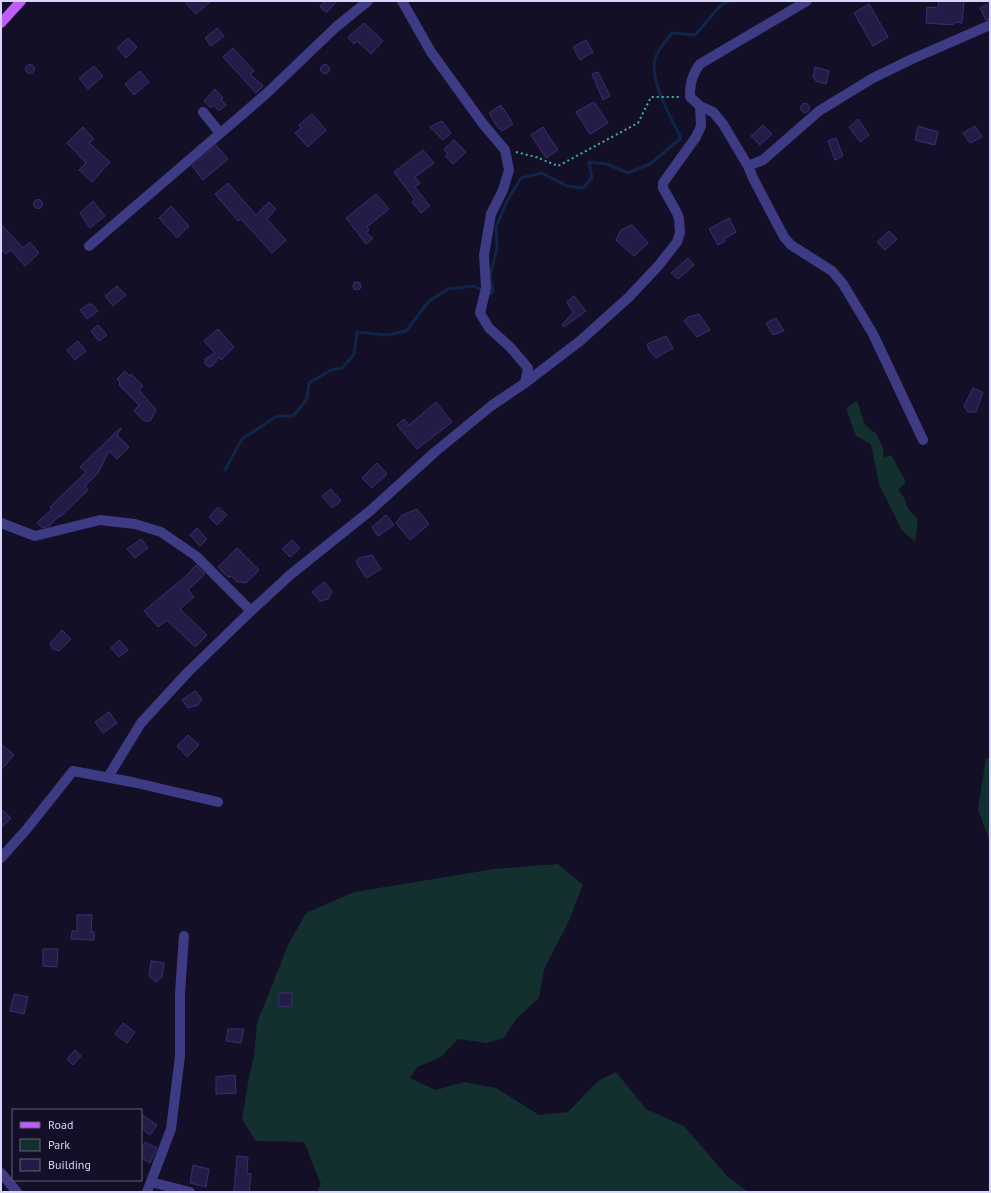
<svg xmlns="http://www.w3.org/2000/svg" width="991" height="1193" font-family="'PT Sans',sans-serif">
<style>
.green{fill:#13302e}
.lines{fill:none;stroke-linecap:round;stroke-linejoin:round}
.stream{stroke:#0f264a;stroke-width:3}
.building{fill:#241c46;stroke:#3b2e72}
.path{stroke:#31b6ab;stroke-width:2;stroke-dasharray:2 3;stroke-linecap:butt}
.minor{stroke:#3d3b84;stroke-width:10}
.major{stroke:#be5efc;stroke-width:10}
</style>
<rect width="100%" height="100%" fill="#130f26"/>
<path class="green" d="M857 401 864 422 869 429 876 433 883 448 884 458 891 455 906 482 898 490 903 496 909 510 918 519 915 542 902 530 879 484 871 444 856 436 846 408Z
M986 758H990V842L978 809Z
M558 864 583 885 568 923 544 969 539 998 516 1019 504 1038 487 1043 458 1039 441 1057 417 1067 410 1078 436 1090 464 1082 496 1088 539 1115 568 1112 598 1081 616 1072 646 1109 684 1126 727 1176 748 1192H317L321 1184 304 1142 256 1141 242 1119 249 1077 254 1056 257 1023 288 945 306 913 354 892 495 869Z"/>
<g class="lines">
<path class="stream" d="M225 470 242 439 277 416H293L307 399 309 383 331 370 342 368 354 354 357 332 387 335 406 331 429 301 448 289 473 286 491 294 493 290 490 277 497 248 496 227 507 201 521 178 542 173 567 186 583 188 592 178 589 162 607 164 628 173 650 164 681 138C672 120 649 80 655 59 658 49 666 41 672 33L695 35 721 5 730 1"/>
</g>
<path class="building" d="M184 1H211L196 14Z
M325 1H337L327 12 323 10 320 6Z
M939 1H964L962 23 955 22 953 25 926 23 927 7 938 8Z
M990 3V19L986 20 980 8Z
M869 4 888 37 873 46 854 13Z
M364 23 383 41 371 54 357 41 354 44 348 37Z
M217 28 224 36 211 46 205 38Z
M128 38 137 47 126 58 117 48Z
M586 40 593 52 580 60 573 47Z
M233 48 254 71 250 74 263 86 256 93 223 57Z
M25.5 69a4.5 4.5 0 1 1 9 0a4.5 4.5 0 1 1-9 0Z
M320.5 69a4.5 4.5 0 1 1 9 0a4.5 4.5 0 1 1-9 0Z
M94 66 103 76 88 89 79 78Z
M815 67 829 71 826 84 816 81 813 77Z
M140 71 149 82 134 95 125 84Z
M598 72 610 96 603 100 592 74Z
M215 89 223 98 221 100 226 105 219 111 214 105 211 108 204 101Z
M594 102 608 123 590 134 576 112Z
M800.5 108a4.5 4.5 0 1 1 9 0a4.5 4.5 0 1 1-9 0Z
M501 105 502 109 503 108 513 124 502 131 500 128 499 129 489 113Z
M312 114 326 130 308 147 295 133 301 128 299 125Z
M858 119 869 135 860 142 849 127Z
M442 121 451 133 443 140 430 127Z
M763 125 772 134 760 145 751 136Z
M918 126 938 132 935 145 915 140Z
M975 126 982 137 970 143 963 133Z
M83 127 94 139 89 143 110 162 92 182 79 170 86 163 67 143Z
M543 127 558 150 546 158 531 135Z
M836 138 843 156 835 160 828 141Z
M454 140 466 152 453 164 445 156 448 154 444 149Z
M216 145 228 159 203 180 192 166Z
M423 150 434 163 415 177 420 183 415 187 430 206 421 213 412 202 415 200 394 172Z
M228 183 256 215 269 202 276 209 267 219 286 240 272 253 241 219 238 221 215 194Z
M376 194 389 209 367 227 369 230 366 233 373 238 366 244 346 218Z
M33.5 204a4.5 4.5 0 1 1 9 0a4.5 4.5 0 1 1-9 0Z
M93 201 105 216 90 228 80 213Z
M171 206 189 226 177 238 159 218Z
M729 218 736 232 724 239 725 241 718 245 709 229Z
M1 224 23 248 30 242 39 253 25 266 11 250 6 254 1 249Z
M632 225 648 243 634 256 616 240 621 230Z
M889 231 897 239 885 250 877 242Z
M688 258 694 265 678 279 671 273Z
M353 286a4 4 0 1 1 8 0a4 4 0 1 1-8 0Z
M117 286 126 295 113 306 105 296Z
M574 296 586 311 564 327 562 325 573 312 567 302Z
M89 304H92L98 311 87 319 80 310Z
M699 314 710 330 697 337 684 321 688 317Z
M776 318 784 331 773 335 766 323Z
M98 325 107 335 99 341 91 331Z
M218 329 234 347 221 360 219 357 213 365 209 367 205 364V359L215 353 204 341Z
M666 336 673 348 656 358 649 350 647 344Z
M78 341 86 351 75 360 67 350Z
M125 371 129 376 131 374 143 386 139 390 156 410 150 421H144L134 411 139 405 119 385 120 382 117 379Z
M973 388 983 392 976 412H968L964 406Z
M436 402 452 422 417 449 397 425 404 419 409 425Z
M120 428 121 429 117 435 129 447 117 459 109 451 98 473 85 486 88 490 60 517 59 516 49 526 42 528 37 523 52 509 50 507 86 472 80 467Z
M377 463 387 474 372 488 362 478Z
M331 489 341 501 332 508 322 496Z
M218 507 227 515 217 525 209 517Z
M417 509 429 524 410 540 396 523 402 515Z
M386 515 394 525 378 536 372 527Z
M197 528 207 539 200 546 190 535Z
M141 539 148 548 135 558 127 549Z
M292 540 300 548 290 557 282 549Z
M237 548 259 570 246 583 237 582 231 576 229 578 218 567Z
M372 555 381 569 366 578 356 562 359 558Z
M196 565 205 574 188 590 194 597 180 609 207 635 195 647 167 620 158 627 144 611 187 575Z
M324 582 332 591 328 599 320 601 312 592Z
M62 630 71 639 59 651 53 649 50 643Z
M119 640 128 650 119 657 111 648Z
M195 691 202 699 198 705 188 708 182 700Z
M109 712 117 723 103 733 95 722Z
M188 735 199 745 187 757 177 746Z
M1 744 14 755 1 770Z
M1 809 11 818 1 828Z
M77 915H92L91 932H94V940L71 939 72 931H77Z
M43 949H58L57 967 43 966Z
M151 961 164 963 162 977 156 982 149 976Z
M279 993H292V1006L279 1007Z
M14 994 28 997 24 1014 10 1011Z
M123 1023 135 1032 127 1043 115 1034Z
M228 1029H244L241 1043 226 1041Z
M75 1050 81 1056 73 1065 67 1059Z
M235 1075 236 1093 216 1094V1077Z
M141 1114 157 1125 150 1135 141 1128Z
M145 1142 157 1148 150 1163 141 1158V1150Z
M237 1156 248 1157 247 1173 251 1174 249 1192H234Z
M193 1165 209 1169 206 1187 190 1183Z"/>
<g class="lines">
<path class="path" d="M516 152 536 157 558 166 638 123 651 97H681"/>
<path class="minor" d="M402 1 431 52 483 124 505 150 509 170 503 190 491 214 484 255 486 288 480 313 489 328 510 347 528 368 525 383
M203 112 220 133
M748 166 723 124 713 112 700 106 690 97C690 83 692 75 700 64L807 1
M89 246 266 94 336 27 368 1
M923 440 873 334 843 284 832 271 791 245 784 237 753 178 748 166 763 160 819 111 873 78 910 60 990 25
M1 523 35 536 100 520 135 524 161 532 196 556 251 611
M108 777 141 723 188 672 251 611 290 575 371 510 435 452 491 406 525 383 580 341 629 297 659 265 677 242 680 233 679 219 677 213 663 188V183L696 137 701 126 700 106
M1 858 26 830 73 771 132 782 218 802
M1 1173 17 1192
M151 1182 190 1192
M147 1192 171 1129 180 1056V993L184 936"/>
<path class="major" d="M1 23 21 1"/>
</g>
<rect width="991" height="1193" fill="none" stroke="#d9d5fe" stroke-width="4"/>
<rect x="12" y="1109" width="130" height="72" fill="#130f26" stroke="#625e7c"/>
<rect x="20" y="1122" width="20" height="6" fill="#be5efc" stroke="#625e7c"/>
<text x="48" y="1129" font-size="12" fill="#d9d5fe">Road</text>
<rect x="20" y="1139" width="20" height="12" fill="#13302e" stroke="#625e7c"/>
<text x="48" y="1149" font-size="12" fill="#d9d5fe">Park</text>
<rect x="20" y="1159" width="20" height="12" fill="#241c46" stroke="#625e7c"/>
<text x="48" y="1169" font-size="12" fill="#d9d5fe">Building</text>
</svg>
